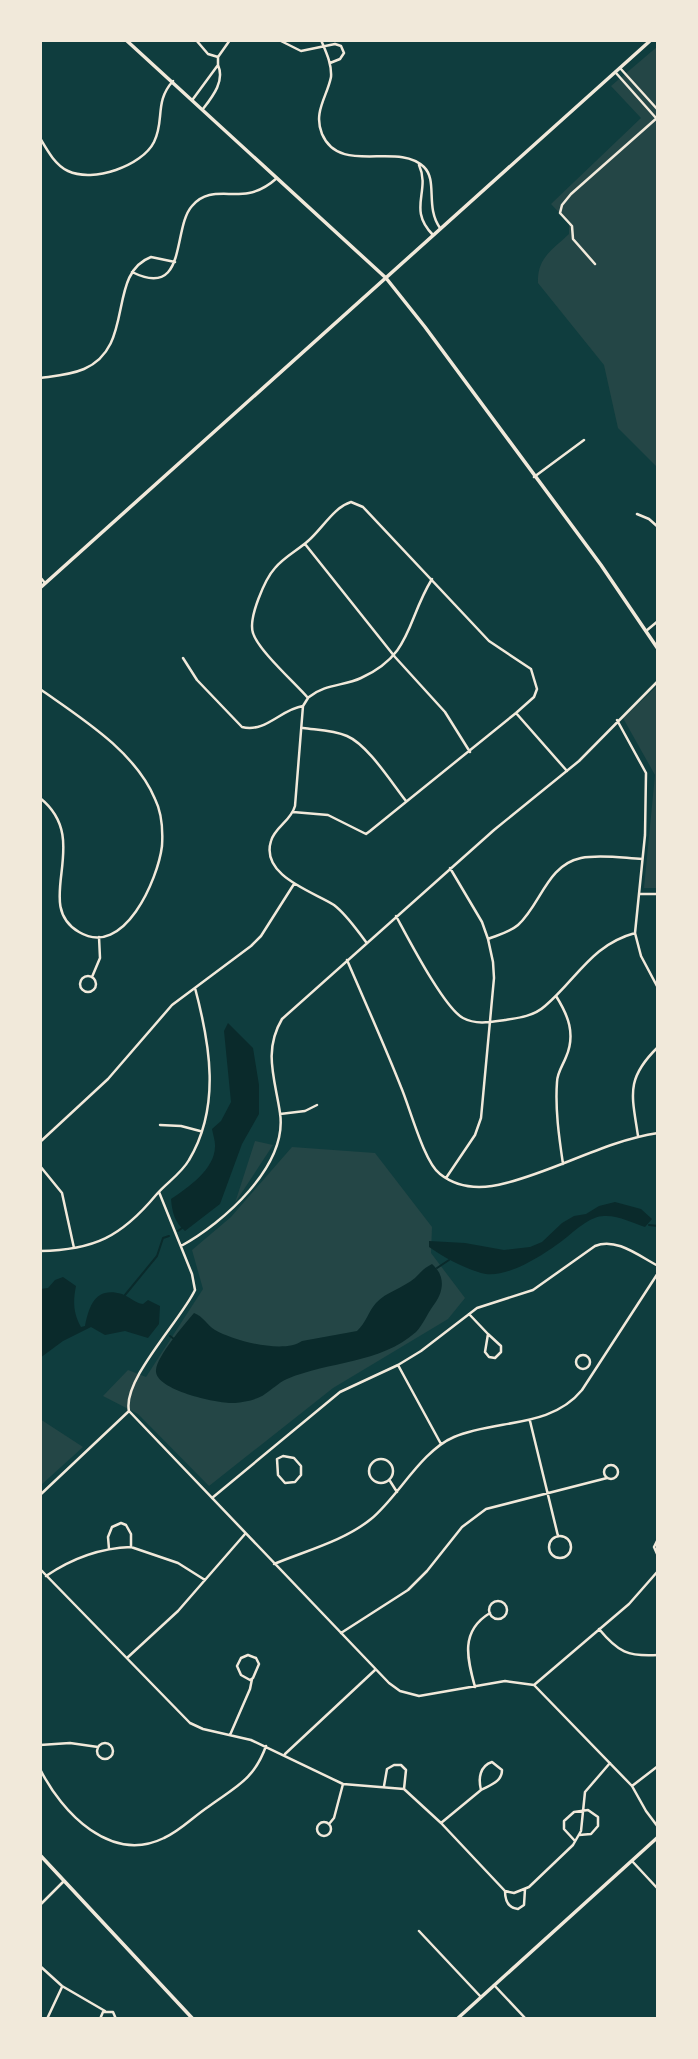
<svg xmlns="http://www.w3.org/2000/svg" width="698" height="2059" font-family="Montserrat,sans-serif">
<style>
.green{fill:#244646}
.water{fill:#0a2a2b}
.lines{fill:none;stroke-linecap:round;stroke-linejoin:round}
.stream{stroke:#0a2a2b;stroke-width:2}
.minor{stroke:#f1e9da;stroke-width:2.5}
.tertiary{stroke:#f1e9da;stroke-width:3.5}
</style>
<rect width="100%" height="100%" fill="#0f3d3e"/>
<path class="green" d="M658 46V468L618 428 604 365 538 283C537 258 552 250 569 234V223L551 204 641 118 611 86Z
M658 685V888H644L655 775 623 718Z
M255 1141 273 1145 235 1203Z
M292 1147 375 1153 432 1227 431 1253 465 1298 448 1319 333 1388 209 1486 138 1414 103 1396 128 1370 146 1377 203 1289 192 1250 231 1217Z
M40 1419 83 1447 40 1486Z"/>
<path class="water" d="M228 1023 253 1048 259 1085V1114L242 1144 220 1204 185 1231C175 1223 172 1212 171 1199 187 1188 216 1169 215 1145 215 1140 213 1135 212 1129L221 1121 231 1102 224 1031Z
M615 1202 641 1209 652 1219 645 1227C633 1223 618 1215 604 1216 591 1216 577 1229 567 1237 548 1252 506 1281 481 1273 462 1267 445 1258 429 1247V1241L465 1243 504 1250 530 1247 542 1242 562 1223 574 1216 586 1214 599 1206Z
M432 1264C446 1276 444 1292 433 1306 427 1314 423 1325 416 1332 380 1364 329 1361 287 1379 278 1383 273 1389 265 1394 257 1400 244 1402 235 1403 219 1404 154 1390 156 1370 157 1356 184 1325 194 1313 203 1316 207 1325 215 1330 234 1341 284 1354 302 1341L357 1331C366 1323 368 1312 376 1303 386 1292 403 1288 415 1278 421 1272 424 1268 432 1264Z
M63 1277 76 1286C73 1301 73 1313 81 1327L85 1326C89 1305 96 1286 122 1294 130 1297 135 1303 143 1304L148 1300 160 1306 159 1324 148 1338 125 1331 105 1335 91 1327 63 1341 40 1358V1289L48 1288 55 1280Z"/>
<g class="lines">
<path class="stream" d="M649 1225 658 1226
M178 1231 182 1228
M437 1268 449 1260
M125 1295 157 1256 163 1238 169 1236
M170 1336 174 1339"/>
<path class="minor" d="M196 40 208 54 218 57
M279 40 301 51 335 44 341 46 344 53 340 59 330 63
M321 40C326 52 332 64 331 77 327 97 313 112 322 134 340 176 397 141 424 167 438 181 425 207 440 228
M620 68 658 110
M616 73 656 118
M193 99 218 65V57L230 40
M203 109C213 96 225 81 218 65
M40 138C47 150 55 165 68 171 93 183 142 166 154 142 165 120 154 102 173 81
M419 165C431 191 407 209 433 235
M595 264 573 239 572 226 560 213 562 205 571 194 658 117
M132 272C188 300 172 228 192 206 208 187 228 197 249 193 260 191 268 186 277 178
M40 378C54 376 70 375 84 369 136 347 106 274 151 257L175 262
M534 477 584 440
M637 514 649 519 658 527
M305 544 395 657 445 712 470 752
M40 577 45 583
M646 631 658 621
M183 658 197 680 242 727C266 733 281 709 303 706
M40 689C81 718 135 751 155 799 162 813 163 830 162 846 158 879 124 959 79 932 31 904 94 841 40 798
M309 697C325 684 344 686 361 678 413 654 406 621 432 579
M516 713 567 771
M617 720 646 773 645 835 635 933 641 956 658 988
M303 728C318 730 333 730 347 736 368 745 391 782 406 801
M293 812 328 815 366 834 370 831 516 713 534 697 537 689 531 669 489 641 363 507 351 502C334 507 322 529 308 541 298 550 284 557 275 568 265 579 248 618 253 633 258 650 295 683 308 698L303 706 295 806C291 821 275 827 271 841 260 876 314 892 334 905 347 915 356 929 366 942
M639 894H658
M396 916C408 938 444 1008 463 1018 476 1025 491 1022 505 1020 519 1018 534 1016 545 1006 577 979 591 945 635 933
M488 939C498 935 510 932 518 925 541 904 547 865 581 858 600 854 623 858 642 859
M347 960C365 1002 384 1044 401 1087 410 1108 424 1162 440 1174 459 1189 484 1189 506 1183 558 1170 605 1141 658 1133
M80 984a8 8 0 1 1 16 0a8 8 0 1 1-16 0Z
M92 977 100 958 99 937
M556 996C568 1015 576 1034 566 1057 563 1065 557 1073 557 1082 555 1109 559 1137 563 1164
M280 1114 305 1111 317 1105
M160 1125 181 1126 200 1131
M638 1136C632 1095 625 1079 658 1047
M40 1142 108 1079 172 1005 251 946 261 936 294 884
M40 1166 62 1193 74 1248
M446 1178 475 1135 481 1118 494 978 493 962 488 939 482 922 450 868
M159 1192 192 1274 195 1290C181 1320 122 1380 129 1411L389 1683 400 1691 419 1696 505 1681 534 1685 632 1786 646 1811 658 1827
M181 1246C223 1223 288 1166 280 1113 275 1079 263 1051 282 1019L494 830 579 761 658 681
M40 1251C94 1250 121 1237 156 1195 166 1183 181 1174 189 1160 221 1107 210 1044 195 988
M469 1314 488 1334
M488 1334 501 1346V1352L495 1358 489 1357 485 1352Z
M576 1362a7 7 0 1 1 14 0a7 7 0 1 1-14 0Z
M398 1365 441 1444
M530 1421 558 1536
M283 1456 294 1458 301 1466V1475L295 1482 285 1483 278 1475 277 1459Z
M369 1471a12 12 0 1 1 24 0a12 12 0 1 1-24 0Z
M604 1472a7 7 0 1 1 14 0a7 7 0 1 1-14 0Z
M390 1481 397 1492
M40 1495 129 1411
M212 1498 340 1392 398 1365 421 1351 477 1308 533 1290 595 1246C616 1237 639 1256 658 1266
M549 1547a11 11 0 1 1 22 0a11 11 0 1 1-22 0Z
M658 1539 654 1547 658 1556
M109 1549 108 1537 112 1527 121 1523 126 1525 131 1534V1547L178 1563 205 1580
M274 1564C305 1551 344 1541 371 1519 398 1497 421 1451 454 1437 496 1419 550 1429 582 1390L658 1273
M40 1569 190 1723 203 1729 251 1740 343 1784 404 1789
M46 1576C71 1559 101 1548 131 1547
M489 1610a9 9 0 1 1 18 0a9 9 0 1 1-18 0Z
M599 1629C618 1652 628 1657 658 1655
M341 1633 408 1590 427 1571 462 1527 486 1509 607 1478
M248 1655 256 1658 259 1664 253 1678 250 1680 241 1675 237 1666 241 1658Z
M127 1658 178 1611 245 1534
M534 1685 629 1604 658 1571
M475 1687C467 1658 460 1631 490 1613
M230 1735 250 1689 252 1679
M97 1751a8 8 0 1 1 16 0a8 8 0 1 1-16 0Z
M40 1745 70 1743 98 1747
M285 1754 375 1670
M492 1762 502 1770C502 1782 490 1785 481 1790 478 1778 480 1766 492 1762Z
M40 1769C62 1813 111 1864 164 1838 180 1831 193 1817 208 1807 235 1787 254 1780 266 1746
M384 1786 387 1769 394 1765H401L406 1770 404 1789 441 1823 505 1891C505 1900 508 1908 518 1909L524 1905 525 1889
M632 1786 658 1766
M317 1829a7 7 0 1 1 14 0a7 7 0 1 1-14 0Z
M441 1823 481 1790
M329 1824 334 1818 343 1784
M575 1841 564 1829V1821L574 1812 588 1810 598 1817V1826L591 1834 579 1835
M632 1861 658 1889
M505 1891 514 1893 529 1887 573 1845 581 1831 585 1792 610 1763
M40 1905 64 1881
M419 1931 481 1997
M40 1966 62 1986 105 2011
M494 1985 526 2019
M47 2019 62 1987
M100 2019 103 2012H113L116 2019"/>
<path class="tertiary" d="M126 40 386 278 425 327 601 565 658 649
M40 588 651 40
M40 1855 193 2019
M457 2019 658 1837"/>
</g>
<rect width="698" height="2059" fill="none" stroke="#f1e9da" stroke-width="84"/>
</svg>
